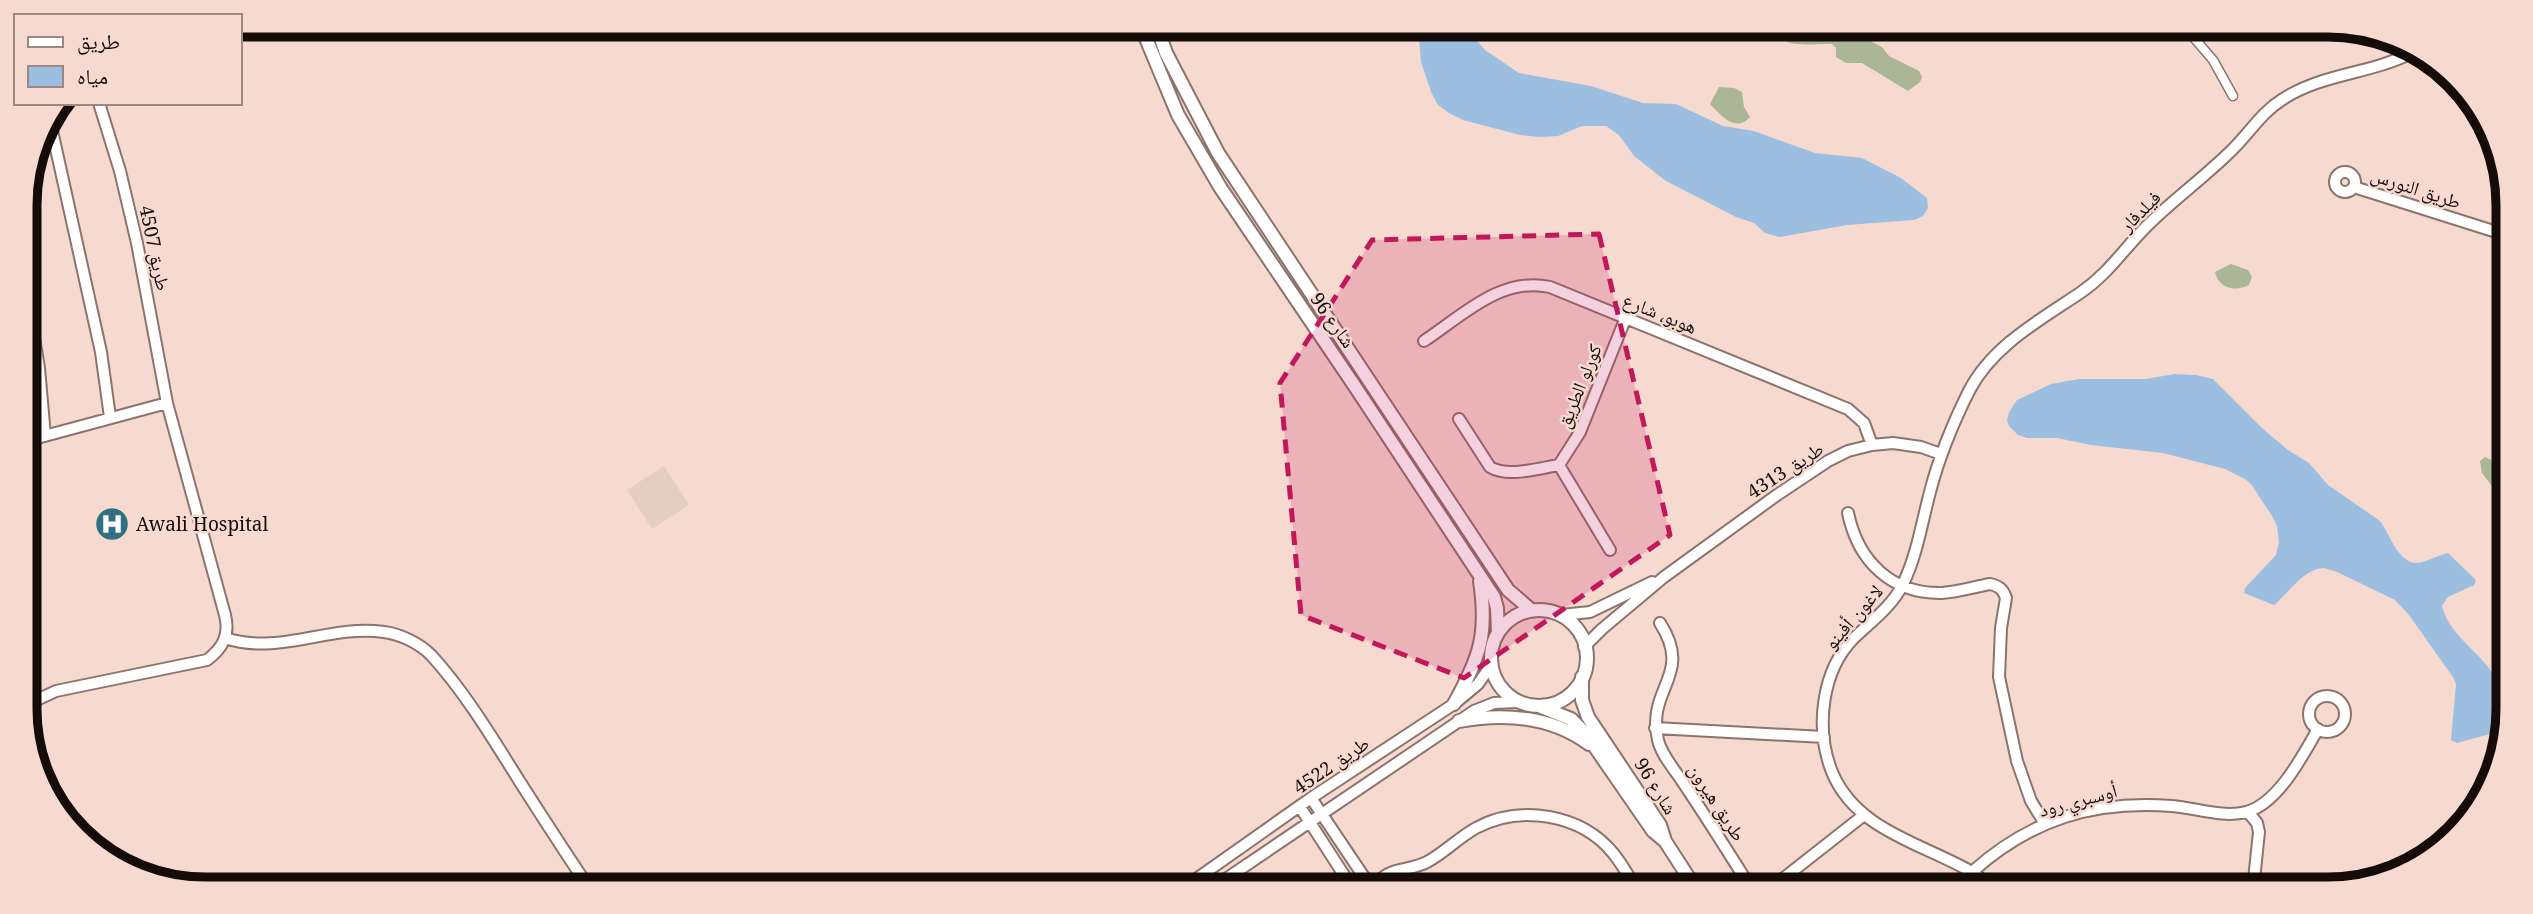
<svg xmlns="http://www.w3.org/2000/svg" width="2533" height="914" font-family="'Noto Serif','Noto Naskh Arabic',serif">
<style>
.industrial{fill:#e4cec2}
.green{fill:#abb696}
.water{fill:#9cbfe1}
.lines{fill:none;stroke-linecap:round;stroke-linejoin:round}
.pedestrian-casing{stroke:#8c746b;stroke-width:11}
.minor-casing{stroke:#8c746b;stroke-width:14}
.tertiary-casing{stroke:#8c746b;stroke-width:16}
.pedestrian{stroke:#fff;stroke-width:8}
.minor{stroke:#fff;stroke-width:10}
.tertiary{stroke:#fff;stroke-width:12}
.marked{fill:#c2185b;fill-opacity:0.2;stroke:#c2185b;stroke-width:5;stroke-dasharray:14 9;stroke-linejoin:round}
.labels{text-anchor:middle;stroke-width:5;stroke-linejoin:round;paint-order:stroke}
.street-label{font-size:19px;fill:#150c09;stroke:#f6dad0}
.poi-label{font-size:19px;fill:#150c09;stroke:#f6dad0;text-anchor:start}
.rim{fill:none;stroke:#150c09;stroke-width:9}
</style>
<rect width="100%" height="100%" fill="#f6dad0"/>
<path class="industrial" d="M664 466 689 505 652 529 627 490Z"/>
<path class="green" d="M1793 25H1861L1872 42 1882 47 1889 56 1919 71 1922 77 1920 82 1908 91 1862 63H1846L1836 57V48L1832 44C1822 43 1760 51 1793 25Z
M1719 87 1734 88 1742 92 1744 107 1750 117C1735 134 1720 114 1710 104Z
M2231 264 2248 270 2252 277 2249 285C2235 292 2219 289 2215 272Z
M2485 457 2491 460 2497 468H2503V501L2482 473 2480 461Z"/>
<path class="water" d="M1418 25H1464L1485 50 1519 73 1591 86 1643 103 1676 104 1723 126 1754 131 1815 153 1862 158 1901 178 1927 198 1928 208 1923 216 1914 220 1847 225 1780 237 1765 233 1754 223 1736 217 1666 181 1634 156 1619 135 1606 126H1582L1558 136 1539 137 1520 135 1463 120 1449 113 1438 105 1431 92 1421 62Z
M2174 374 2196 375 2213 379 2263 429 2288 450 2309 463 2328 485 2380 521C2389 532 2397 561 2415 563 2426 563 2438 555 2448 553L2474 578 2476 581 2474 585 2448 597 2442 606C2451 641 2488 654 2499 687 2503 698 2500 714 2500 726L2490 734 2457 743 2451 740 2456 684 2453 677 2409 615 2395 600 2337 572 2324 568C2303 569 2289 593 2274 605L2244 593 2245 588 2276 555 2279 542 2277 526 2272 516 2251 484 2245 479 2225 469 2163 453 2091 445 2057 438H2027L2018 435 2009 426 2007 420 2009 412 2017 400 2051 384 2079 379H2146Z"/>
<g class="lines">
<g class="pedestrian-casing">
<path id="pedestrian" d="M2182 24 2213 60 2233 96"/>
</g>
<g class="minor-casing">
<path id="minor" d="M49 117 101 352 110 417
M2335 182a10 10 0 1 1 20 0a10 10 0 1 1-20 0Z
M2354 187 2506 235
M25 282 39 368 45 436
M1424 341C1462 316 1501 276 1550 287L1848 409 1864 423 1872 445
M1459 419 1490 467C1508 478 1539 468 1559 465L1580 432 1626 317
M26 441 167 403
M1559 465 1610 550
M1848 513C1858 561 1891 594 1942 593 1958 592 1974 587 1990 584 1999 586 2003 589 2006 598L2001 628 1999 677 2017 761 2031 801 2045 824
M1561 615 1590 612 1652 582
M1660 623C1694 676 1646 687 1658 740 1661 754 1674 769 1682 781 1705 815 1727 850 1749 885L1758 889
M225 638C281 656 329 624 384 632 400 634 419 643 431 655 465 692 493 739 520 782 543 818 566 854 590 889
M1584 647 1602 629 1664 577 1777 495 1828 461 1848 451 1872 445 1893 443 1921 447 1941 454
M2309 714a18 18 0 1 1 36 0a18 18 0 1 1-36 0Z
M28 704 56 691 207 660C223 648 230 635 225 615L167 403 137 243 120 171 99 103
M1655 728 1824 737
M1311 798 1364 877 1370 889
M1300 807 1353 889
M2248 812 2257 823 2259 832 2253 889
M1972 872C2031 819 2094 800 2172 806 2196 808 2223 818 2246 812 2278 804 2303 755 2318 729
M1382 878C1396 867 1412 870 1427 862 1444 853 1458 838 1476 828 1520 804 1581 814 1613 853 1622 864 1629 877 1637 889
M1182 889 1311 798 1454 704 1478 684 1492 664
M1211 889 1474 711 1494 703 1518 702
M1770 889 1864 815
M1994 889C1986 883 1978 876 1970 871 1921 843 1856 830 1832 772 1815 729 1821 670 1855 637 1872 621 1893 605 1903 584 1917 555 1922 522 1930 492 1939 457 1953 423 1969 391 1992 346 2040 320 2080 293 2111 272 2126 245 2152 221 2178 196 2207 175 2233 149 2250 132 2262 112 2283 99 2323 73 2372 74 2413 52"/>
</g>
<g class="tertiary-casing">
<path id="tertiary" d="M1140 24 1178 115 1220 187 1354 385 1494 597 1497 608 1498 633
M1156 24 1166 53 1218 153 1508 590 1530 609
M1491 658a48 48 0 1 1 96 0a48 48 0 1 1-96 0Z
M1582 677V700L1588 717 1660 825 1665 841
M1454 704C1480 657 1488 634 1480 581
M1541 707 1571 719 1586 734 1653 831 1665 841 1696 889
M1459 721C1503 713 1551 716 1589 744"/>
</g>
<use href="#pedestrian" class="pedestrian"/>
<use href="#minor" class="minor"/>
<use href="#tertiary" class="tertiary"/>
</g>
<path class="marked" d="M1599 234 1670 535 1464 678 1301 615 1280 383 1372 240Z"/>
<defs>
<g id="hospital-disc" transform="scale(1.75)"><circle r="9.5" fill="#306f84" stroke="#f6dad0"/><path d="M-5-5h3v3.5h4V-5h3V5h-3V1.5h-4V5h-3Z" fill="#fff"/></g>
</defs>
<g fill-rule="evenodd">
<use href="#hospital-disc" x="112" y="524"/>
</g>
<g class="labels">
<g class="street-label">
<text transform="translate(2416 188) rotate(18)" y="7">طريق النورس</text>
<text transform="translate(2140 211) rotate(-45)" y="7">فيلدفار</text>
<text transform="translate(155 248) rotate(78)" y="7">طريق 4507</text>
<text transform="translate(1660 313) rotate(22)" y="7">هوبو، شارع</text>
<text transform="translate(1333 320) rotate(55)" y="7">شارع 96</text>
<text transform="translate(1579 386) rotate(-68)" y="7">كورلو الطريق</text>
<text transform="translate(1785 470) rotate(-33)" y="7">طريق 4313</text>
<text transform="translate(1853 617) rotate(-49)" y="7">لاغون أفينو</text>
<text transform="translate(1331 765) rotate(-34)" y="7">طريق 4522</text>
<text transform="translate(1656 786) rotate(58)" y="7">شارع 96</text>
<text transform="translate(2078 800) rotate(-15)" y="7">أوسبري رود</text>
<text transform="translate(1717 802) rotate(57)" y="7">طريق هيرون</text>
</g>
<g class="poi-label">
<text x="136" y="531">Awali Hospital</text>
</g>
</g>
<path d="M0 0H2533V914H0ZM205 37H2328A168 168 0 0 1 2496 205V709A168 168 0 0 1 2328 877H205A168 168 0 0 1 37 709V205A168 168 0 0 1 205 37Z" fill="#f6dad0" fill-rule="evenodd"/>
<path class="rim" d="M205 37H2328A168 168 0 0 1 2496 205V709A168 168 0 0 1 2328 877H205A168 168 0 0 1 37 709V205A168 168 0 0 1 205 37Z"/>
<rect x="14" y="14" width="228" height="91" fill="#f6dad0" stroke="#9c8880" stroke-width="2"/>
<rect x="28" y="37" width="35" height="10" fill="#ffffff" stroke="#9c8880" stroke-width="2"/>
<text x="77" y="49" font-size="21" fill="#150c09">طريق</text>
<rect x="28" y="66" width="35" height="21" fill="#9cbfe1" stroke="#9c8880" stroke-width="2"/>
<text x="77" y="84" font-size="21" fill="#150c09">مياه</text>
</svg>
